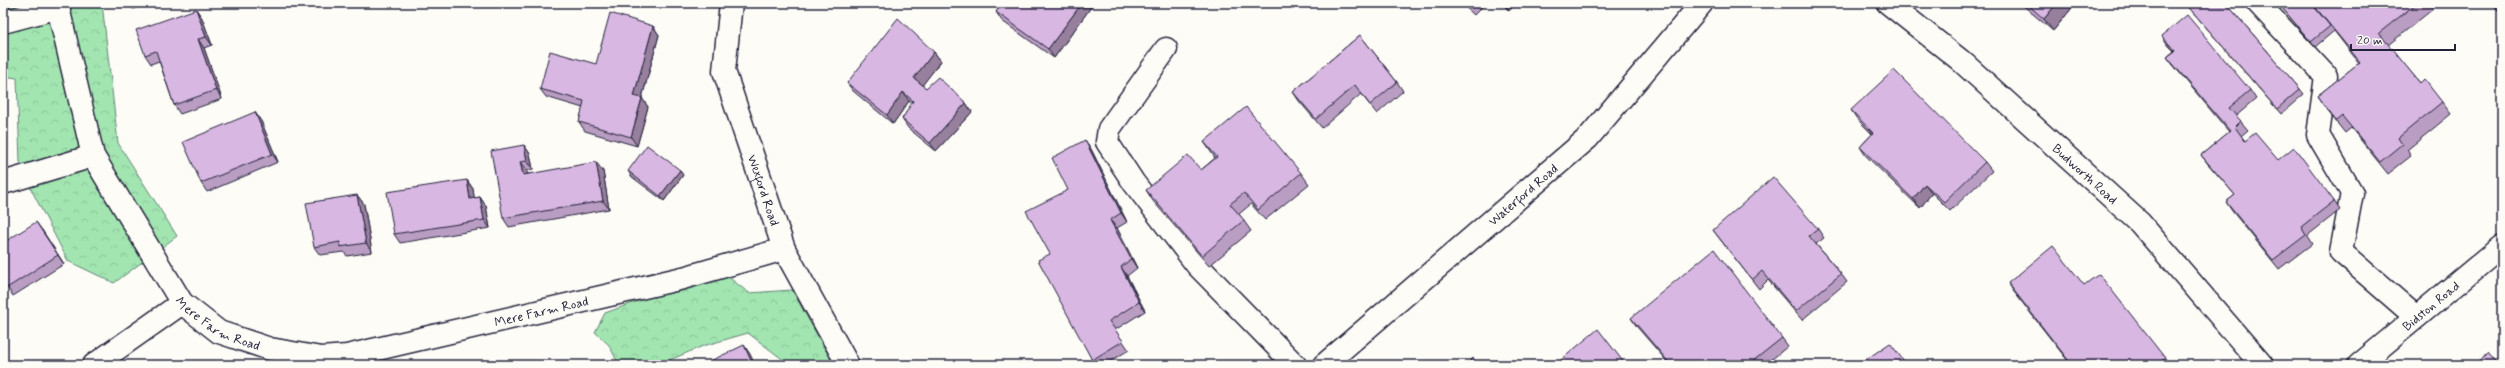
<svg xmlns="http://www.w3.org/2000/svg" width="2505" height="368" font-family="Mynerve,sans-serif">
<style>
.forest{fill:url(#forest-crowns);stroke:#628476}
.lines{fill:none;stroke-linecap:round;stroke-linejoin:round}
.minor-casing{stroke:#22223b;stroke-width:25}
.major-casing{stroke:#22223b;stroke-width:25}
.minor{stroke:#fdfcf7;stroke-width:22}
.major{stroke:#fdfcf7;stroke-width:22}
.wall{fill:#ba9dc2;stroke:#22223b}
.shaded-wall{fill:#97809e;stroke:#22223b}
.building{fill:#d8b7e2;stroke:#22223b}
.labels{text-anchor:middle;stroke-width:3;stroke-linejoin:round;paint-order:stroke}
.street-label{font-size:13px;fill:#22223b;stroke:#fdfcf7}
</style>
<defs>
<pattern id="forest-crowns" width="20" height="18" patternUnits="userSpaceOnUse"><rect width="20" height="18" fill="#a2e5b1"/><path d="M2 6a3 3 0 1 1 6 0M12 15a3 3 0 1 1 6 0" fill="none" stroke="#8bc499"/></pattern>
</defs>
<rect width="100%" height="100%" fill="#fdfcf7"/>
<filter id="ink" filterUnits="userSpaceOnUse"><feTurbulence type="fractalNoise" baseFrequency=".025" numOctaves="2"/><feDisplacementMap in="SourceGraphic" scale="8" xChannelSelector="R" yChannelSelector="G"/><feConvolveMatrix kernelMatrix="1 2 1 2 8 2 1 2 1" color-interpolation-filters="sRGB"/></filter>
<g filter="url(#ink)">
<path class="forest" d="M3 3H102L118 143 177 236 114 283 68 261 30 187 20 162 17 78 3 76Z
M727 276 749 293 792 290 834 365H790L748 333 703 346 658 365H619L609 345 595 332 605 313 680 286Z"/>
<g class="lines">
<g class="minor-casing">
<g id="minor">
<path id="s1" d="M57 3 93 156 182 303 219 332 270 349 321 358 347 356 683 278 784 249"/>
<path id="s2" d="M731 3 724 71 784 249 848 365"/>
<path id="s3" d="M1888 3 1960 60 2140 223 2262 365"/>
<path d="M2258 3 2326 76 2318 135 2352 193 2341 252 2416 317"/>
<path d="M3 22 59 7"/>
<path d="M1166 49 1109 129 1107 142 1134 183 1197 265 1295 365"/>
<path d="M3 183 93 156"/>
<path d="M94 365 182 303"/>
<path id="s4" d="M1324 365 1588 138 1702 3"/>
</g>
</g>
<g class="major-casing">
<g id="major">
<path id="s5" d="M2359 365 2502 246"/>
</g>
</g>
<use href="#minor" class="minor"/>
<use href="#major" class="major"/>
</g>
<path class="wall" d="M129 3H151L133 9Z
M1003 3H1094L1054 58 1002 21 996 12Z
M1461 3H1486L1474 15Z
M1502 3H1516L1509 11Z
M2020 3H2076L2053 31Z
M2185 3H2226L2300 89 2304 94 2281 114Z
M2278 3H2430L2433 9 2388 45 2420 83 2442 102 2451 114 2407 150 2411 156 2388 174 2351 128 2345 133 2326 109 2317 96 2359 63 2334 31 2315 47Z
M2492 3H2502V15Z
M196 9 202 18 212 45 204 48 222 99 180 114 174 105 159 61 151 64 145 55Z
M653 26 659 35 642 98 648 107 637 146 585 131 579 122 583 108 546 97 540 89 596 64Z
M1360 35 1397 82 1403 91 1377 114 1361 94 1322 128 1299 101 1293 92Z
M2162 36 2250 90 2256 99 2236 116 2248 130 2241 136 2245 141 2278 160 2334 201 2340 210 2307 236 2312 244 2279 269 2232 211 2226 202 2235 195 2208 164 2201 155 2229 132 2173 65 2167 57 2174 51 2168 45Z
M934 52 941 61 922 85 926 88 966 103 972 112 936 151 908 128 902 119 912 104 909 101 893 124 853 91 847 83Z
M1851 110 1985 162 1992 171 1950 211 1932 193 1920 208 1866 156 1860 147 1872 134 1857 119Z
M261 121 278 162 207 192 201 183Z
M1085 140 1091 149 1127 222 1117 228 1137 268 1127 276 1145 311 1115 330 1129 350 1104 365H1095L1092 360 1050 254 1068 190Z
M1204 142 1301 173 1309 184 1265 220 1251 204 1239 214 1251 231 1209 266 1153 201 1146 190 1201 170 1215 158Z
M524 145 530 154 533 169 527 171V174L603 171 609 209 509 227 503 218Z
M628 171 683 175 664 201 632 177Z
M467 180 473 189 474 198 480 197 486 206 490 228 400 243 394 234Z
M357 195 364 204 372 252 347 256 344 252 320 255 314 247Z
M1818 229 1824 238 1816 244 1841 274 1847 282 1802 320 1768 280 1759 289 1719 238 1713 230Z
M42 230 64 264 13 296 3 281Z
M2008 283 2084 285 2165 358 2170 365H2071L2014 292Z
M1631 318 1782 338 1788 346 1765 365H1670L1637 327Z"/>
<path class="shaded-wall" d="M1082 3H1094L1054 58 1048 49Z
M1504 3H1516L1509 11Z
M2057 3H2076L2053 31 2044 19Z
M196 9 202 18 212 45 206 37Z
M653 26 659 35 640 105 634 96Z
M198 39 204 48 222 99 216 90Z
M934 52 941 61 921 87 914 78Z
M903 92 909 101 893 124 887 115Z
M642 98 648 107 637 146 631 137Z
M966 103 972 112 936 151 930 143Z
M255 112 261 121 278 162 272 154Z
M1085 140 1091 149 1127 222 1121 213Z
M524 145 530 154 533 169 527 161Z
M520 162 527 171 529 184 523 175Z
M596 162 603 171 609 209 603 201Z
M680 170 683 175 664 201 660 196Z
M467 180 473 189 476 208 470 199Z
M1925 184 1932 193 1920 208 1913 199Z
M357 195 364 204 372 252 366 243Z
M480 197 486 206 490 228 484 220Z
M1110 220 1117 228 1137 268 1131 259Z
M36 222 42 230 64 264Z
M1121 267 1127 276 1145 311 1139 302Z
M744 345 750 354 755 365H753Z"/>
<path class="building" d="M1003 3H1082L1048 49 996 12Z
M1464 3H1471L1467 7Z
M2026 3H2057L2044 19Z
M2185 3H2226L2300 89 2277 109Z
M2278 3H2311L2330 26 2311 42Z
M2312 3H2417L2379 33 2420 83 2424 79 2442 102 2398 138 2402 144 2380 162 2342 116 2336 121 2317 96 2360 62Z
M2493 3H2502V13Z
M196 9 206 37 198 39 216 90 174 105 156 51 145 55 136 30Z
M610 13 653 26 634 96 642 98 631 137 579 122 584 101 540 89 550 51 596 64Z
M2187 15 2250 90 2229 108 2241 121 2235 127 2245 141 2255 133 2278 160 2294 147 2334 201 2301 227 2306 235 2273 260 2226 202 2235 195 2201 155 2230 131 2167 57 2175 51 2162 36Z
M898 18 934 52 914 78 926 88 938 77 966 103 930 143 902 119 913 101 903 92 887 115 847 83Z
M1360 35 1397 82 1370 105 1355 85 1316 119 1293 92Z
M1894 70 1985 162 1944 202 1925 184 1913 199 1860 147 1873 133 1851 110Z
M1246 107 1301 173 1258 210 1244 193 1230 204 1244 220 1202 256 1146 190 1188 155 1201 170 1217 157 1204 142Z
M255 112 272 154 201 183 183 142Z
M1085 140 1121 213 1110 220 1131 259 1121 267 1139 302 1109 321 1123 341 1092 360 1038 260 1050 254 1026 211 1068 190 1052 158Z
M524 145 527 161 520 162 523 175 596 162 603 201 503 218 491 151Z
M647 145 680 170 660 196 628 171Z
M1773 177 1818 229 1809 236 1841 274 1796 311 1762 271 1752 280 1713 230Z
M467 180 470 199 480 197 484 220 394 234 387 192Z
M357 195 366 243 340 247V242L314 247 306 203Z
M36 222 58 255 7 288 3 281V243Z
M2053 246 2084 285 2099 274 2165 358 2156 365H2072L2008 283Z
M1714 249 1782 338 1748 365H1671L1631 318Z
M1598 329 1625 364 1624 365H1555Z
M1890 343 1907 365H1858Z
M744 345 753 365H702Z
M2488 353 2498 365H2475Z
M1473 358 1479 365H1466Z"/>
</g>
<g class="labels">
<g class="street-label">
<text dy="5" stroke="none"><textPath href="#s3" startOffset="261">Budworth Road</textPath></text>
<text dy="5" stroke="none"><textPath href="#s2" startOffset="194">Wexford Road</textPath></text>
<text dy="5" stroke="none"><textPath href="#s4" startOffset="262">Waterford Road</textPath></text>
<text dy="5" stroke="none"><textPath href="#s5" startOffset="93">Bidston Road</textPath></text>
<text dy="5" stroke="none"><textPath href="#s1" startOffset="707">Mere Farm Road</textPath></text>
<text dy="5" stroke="none"><textPath href="#s1" startOffset="371">Mere Farm Road</textPath></text>
</g>
</g>
<rect width="2505" height="368" fill="none" stroke="#fdfcf7" stroke-width="16"/>
<rect x="8" y="8" width="2489" height="352" fill="none" stroke="#22223b" stroke-width="1.5" filter="url(#ink)"/>
<path d="M2351 44v6h104v-6" fill="none" stroke="#22223b" stroke-width="2"/>
<text x="2357" y="44" font-size="12" fill="#22223b" stroke="#fdfcf7" stroke-width="3" paint-order="stroke">20 m</text>
</svg>
